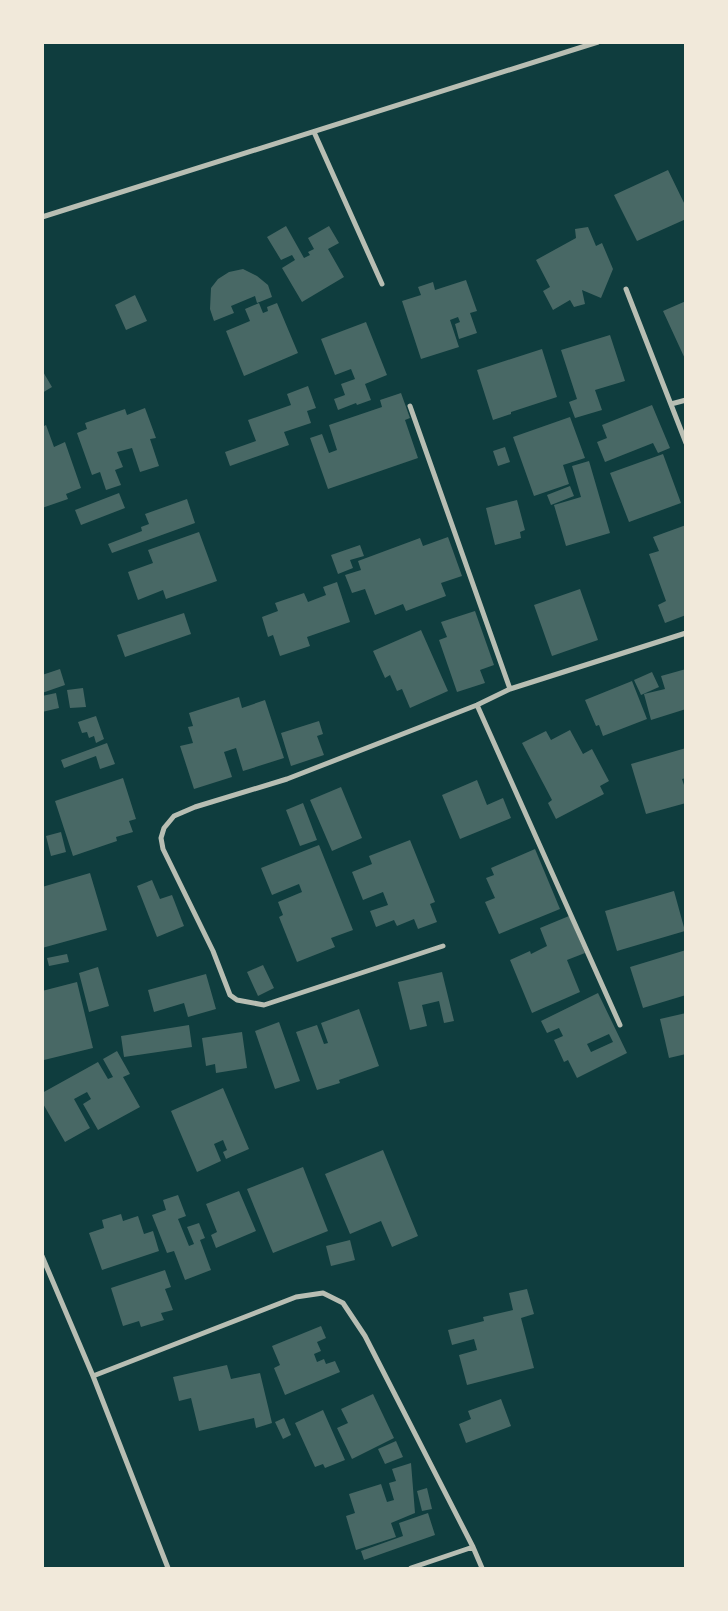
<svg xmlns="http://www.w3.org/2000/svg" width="728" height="1611" font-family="Commissioner,sans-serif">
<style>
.building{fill:#486865;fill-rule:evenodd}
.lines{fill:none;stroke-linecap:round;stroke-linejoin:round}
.minor{stroke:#b8beb3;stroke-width:5}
</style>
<rect width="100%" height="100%" fill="#0f3d3e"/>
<path class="building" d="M668 170 686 207V219L637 241 614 195Z
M286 226 304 258 310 255 308 252 314 249 308 238 329 226 339 243 328 249 344 277 302 302 282 268 295 260 292 255 281 260 267 237Z
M588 227 596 246 602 243 613 269 601 298 582 290 585 304 574 307 570 300 553 310 543 291 550 287 536 260 576 238 575 229Z
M243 269 257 276 268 285 272 297 257 303 255 296 231 306 234 313 214 321 210 309 211 288 218 279 229 272Z
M466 280 477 311 470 313 477 333 459 339 455 324 460 322 458 317 450 320 459 347 421 359 402 301 421 295 418 287 433 282 435 290Z
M135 295 147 321 126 330 115 305Z
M686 301V361L663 311Z
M259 303 263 313 268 311 267 307 277 303 298 353 244 376 226 331 250 321 245 309Z
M366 322 387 375 365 384 371 400 357 405 356 403 338 410 334 399 345 395 341 384 355 379 351 369 335 375 321 339Z
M610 335 625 381 595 390 602 410 575 418 569 402 577 399 561 350Z
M542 349 557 397 511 412V414L493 420 477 370Z
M42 370 52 387 42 393Z
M308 386 316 408 307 411 311 423 284 432 289 445 230 466 225 452 256 441 248 420 291 405 287 394Z
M401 393 410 418 405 420 418 458 328 489 310 438 322 434 329 453 337 450 329 425 382 407 380 400Z
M652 405 670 448 658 453 653 443 605 462 597 442 607 438 602 425Z
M145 408 156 438 150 439 159 466 140 472 132 448 117 452 123 467 115 470 121 485 106 490 100 472 92 475 77 433 87 429 85 423 125 409 127 415Z
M570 417 585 458 563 465 569 484 534 496 513 437Z
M46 425 54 447 65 442 81 488 66 494 68 499 42 508V427Z
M505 447 510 462 498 466 493 451Z
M663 454 681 503 629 522 610 473Z
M589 461 610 533 566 546 554 505 581 497 572 466Z
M570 486 574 496 551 505 547 495Z
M119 493 125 508 81 525 75 510Z
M187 499 195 523 112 553 108 544 142 531 141 527 149 524 145 514Z
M517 500 525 530 520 532 521 538 495 545 486 508Z
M686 525V615L665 623 658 605 666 601 649 554 659 551 653 537Z
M199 532 217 581 166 599 163 590 138 600 128 572 153 563 148 550Z
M448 537 462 576 441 583 446 596 406 611 403 604 375 615 365 589 352 593 345 575 361 570 358 561 420 538 423 546Z
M360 545 364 556 350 560 353 568 338 574 331 555Z
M337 582 350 622 307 637 310 646 280 656 273 635 268 637 262 617 278 611 275 603 304 593 308 602 326 595 323 587Z
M580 589 598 640 552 656 534 605Z
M475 611 494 665 480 670 485 683 457 692 439 640 447 637 441 622Z
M184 613 191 634 125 657 117 635Z
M421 630 448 691 410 708 402 689 397 691 390 675 385 678 373 651Z
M60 669 65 685 42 693V675Z
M686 669V709L651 720 644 694 665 689 661 676Z
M652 672 659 687 641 695 634 680Z
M632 681 647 719 603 736 599 725 596 726 585 700Z
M83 688 86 707 70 708 67 690Z
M56 693 59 708 42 712V696Z
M239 697 242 708 265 700 284 758 243 771 236 748 224 752 232 777 194 789 180 746 193 743 188 727 193 726 189 713Z
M96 716 104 739 96 743 94 736 89 738 87 732 82 733 78 722Z
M319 721 323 734 317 736 324 755 291 766 281 733Z
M570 730 583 754 592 749 609 781 600 786 604 794 556 819 548 803 552 800 522 743 546 731 551 740Z
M107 743 115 764 100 769 96 756 64 768 61 760Z
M686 748V778L682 779 686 791V803L646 814 631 764Z
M123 778 136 819 129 821 133 832 116 837 117 841 73 856 55 801Z
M477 780 487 805 503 798 511 818 460 839 442 795Z
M341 787 362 838 332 851 310 800Z
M303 803 317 840 300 846 286 810Z
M61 832 66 852 51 856 46 836Z
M410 840 435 902 430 904 437 922 418 929 414 919 397 926 394 920 376 927 370 911 388 905 383 892 363 900 352 872 372 864 369 856Z
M319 845 353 930 331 938 335 947 297 962 279 917 283 915 278 902 302 892 299 884 272 895 261 868Z
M535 849 560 909 499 934 485 902 495 898 486 878 494 875 491 868Z
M90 873 107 930 42 948V887Z
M152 880 160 899 172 895 184 926 157 937 137 886Z
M674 891 685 931 617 951 605 911Z
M569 916 585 953 567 960 580 992 532 1013 510 960 530 951 531 954 547 946 540 928Z
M686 950V995L643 1008 630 967Z
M67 954 69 962 49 966 47 958Z
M263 965 274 988 258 996 247 972Z
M98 967 109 1006 89 1012 79 973Z
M442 972 454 1021 444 1023 439 1001 422 1005 427 1026 410 1030 398 982Z
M206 974 216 1009 188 1017 184 1003 154 1012 148 990Z
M77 982 93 1048 44 1060 42 1052V991Z
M598 993 627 1053 577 1078 568 1060 564 1062 554 1040 563 1036 559 1028 547 1033 541 1021ZM609 1034 613 1042 591 1052 587 1044Z
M359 1009 379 1066 339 1080 340 1083 317 1090 296 1032 317 1025 324 1044 328 1043 321 1023Z
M686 1013V1054L669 1058 660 1019Z
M279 1022 300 1081 275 1089 255 1031Z
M189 1025 192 1047 124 1057 121 1036Z
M242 1032 247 1068 216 1073 215 1064 206 1066 202 1038Z
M117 1051 130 1074 123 1077 140 1107 98 1130 83 1104 91 1099 87 1092 74 1099 90 1128 65 1142 42 1102V1093L98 1062 108 1079 113 1077 103 1059Z
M223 1088 249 1149 226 1159 223 1152 227 1150 223 1140 214 1144 221 1161 197 1172 171 1111Z
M383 1150 418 1236 392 1247 381 1221 350 1234 325 1174Z
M303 1167 328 1231 273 1253 247 1189Z
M239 1191 256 1231 216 1248 211 1235 217 1232 206 1204Z
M178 1195 186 1216 178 1219 189 1246 194 1244 187 1227 199 1223 205 1238 200 1240 211 1270 185 1280 174 1251 167 1253 152 1215 166 1210 163 1200Z
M121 1214 123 1221 138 1216 144 1234 153 1231 159 1251 102 1270 89 1233 104 1228 102 1220Z
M350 1240 355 1260 331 1266 326 1246Z
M165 1270 171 1287 165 1289 173 1310 161 1313 164 1320 141 1327 139 1321 123 1326 111 1288Z
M527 1289 534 1314 521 1318 534 1368 467 1385 459 1355 477 1350 474 1339 452 1345 448 1330 484 1321 483 1317 513 1310 509 1293Z
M321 1326 326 1338 317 1342 321 1351 314 1354 317 1362 324 1359 326 1364 335 1361 340 1372 285 1395 274 1368 280 1365 272 1346Z
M227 1365 231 1379 260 1373 272 1423 256 1428 254 1418 199 1431 191 1398 179 1401 173 1377Z
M373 1394 394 1438 352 1459 337 1428 348 1423 341 1409Z
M501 1399 511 1426 466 1443 459 1424 471 1419 468 1411Z
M323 1410 345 1460 325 1468 323 1464 315 1467 295 1423Z
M284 1418 291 1435 283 1439 275 1422Z
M396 1441 403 1457 385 1464 378 1449Z
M411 1463 415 1513 391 1523 396 1537 356 1550 346 1516 355 1513 349 1494 381 1484 387 1502 394 1500 389 1483 396 1481 392 1469Z
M427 1488 432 1509 422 1511 417 1491Z
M428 1513 435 1535 364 1560 361 1551 403 1536 399 1523Z"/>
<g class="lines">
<path class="minor" d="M314 132 382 284
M42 217 598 42
M626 289 686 443
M671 404 686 400
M410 406 510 689
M477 705 620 1025
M443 946 264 1005 237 1000 230 995 213 951 163 849 161 838 164 828 174 816 195 807 287 779 477 705 510 689 686 633
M42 1256 93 1376 168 1568
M93 1376 296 1297 323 1293 343 1303 365 1336 473 1547 482 1568
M411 1568 473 1547"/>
</g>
<rect width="728" height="1611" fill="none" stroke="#f1e9da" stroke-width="88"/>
</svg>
